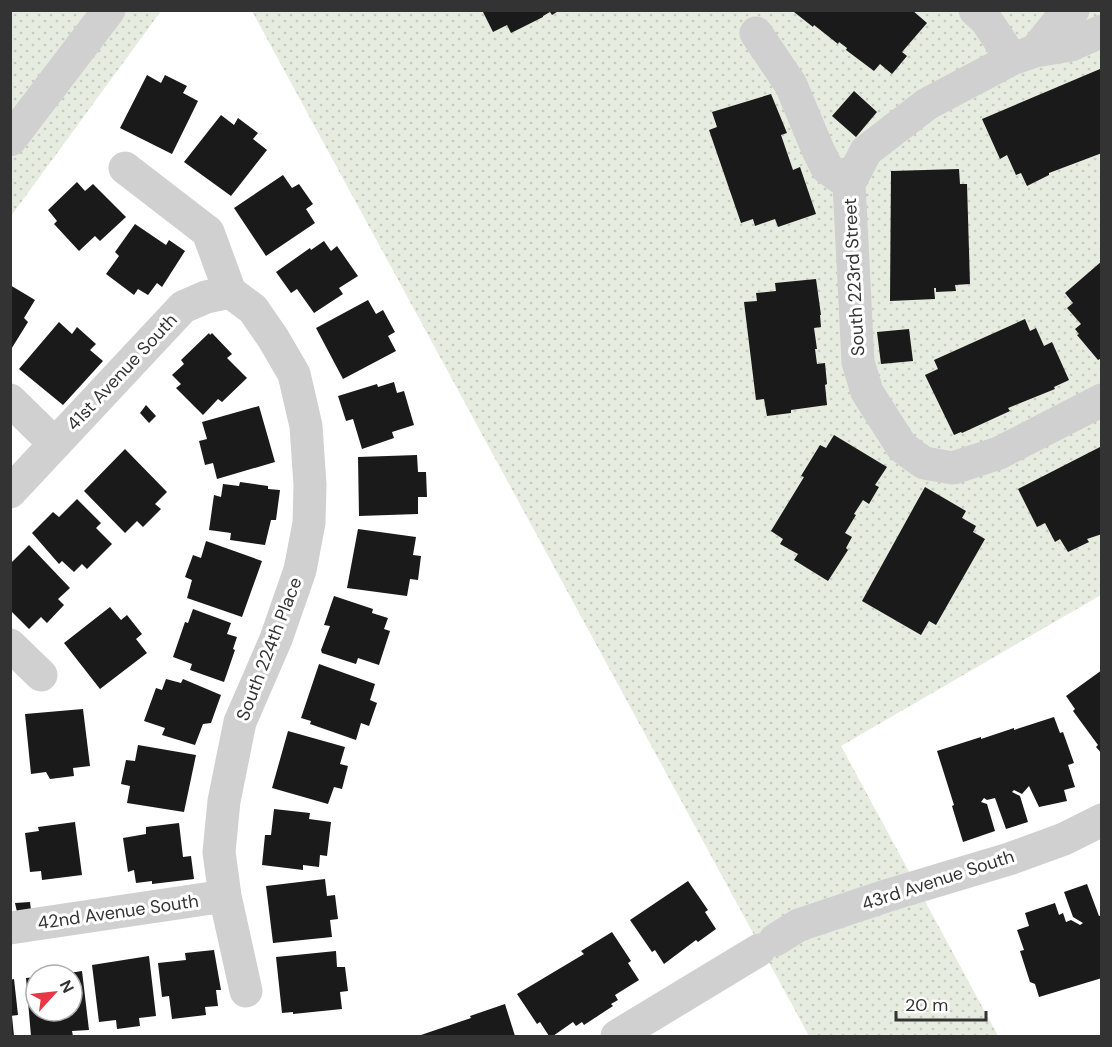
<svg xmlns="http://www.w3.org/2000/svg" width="1112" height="1047" font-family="'DM Sans',sans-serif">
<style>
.park{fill:url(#park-dots)}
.building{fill:#1a1a1a}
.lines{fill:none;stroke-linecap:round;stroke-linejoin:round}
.minor{stroke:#d0d0d0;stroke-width:33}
.labels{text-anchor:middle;stroke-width:6;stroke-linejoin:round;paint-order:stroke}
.street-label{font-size:18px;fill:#333;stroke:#fff}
</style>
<defs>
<pattern id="park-dots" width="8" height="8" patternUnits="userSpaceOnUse" patternTransform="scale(1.5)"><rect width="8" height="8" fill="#e6ecdf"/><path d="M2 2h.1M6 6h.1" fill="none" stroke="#c6cbc0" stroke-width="1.8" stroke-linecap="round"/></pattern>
</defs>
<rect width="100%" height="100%" fill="#fff"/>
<path class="park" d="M11 11H161L11 216Z
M252 11H1101V595L841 746 998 1036H809Z"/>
<path class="building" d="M482 10H560L552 15 550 12 543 16V17L511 33 507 25 493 32Z
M796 10H912L927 23 902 52 907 56 892 74 880 64 874 71 846 50 847 48 839 42 838 44 814 25 813 27 794 12Z
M1100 69 1102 153 1049 173V175L1027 186 1021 173 1016 175 1007 155 1000 159 982 119Z
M147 75 161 83 165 75 187 86 183 93 198 101 172 154 120 128Z
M854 91 877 112 856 137 832 116Z
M771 94 787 133 781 135 793 170 800 167 816 214 778 227 775 219 755 226 753 219 741 223 709 130 717 127 712 112Z
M221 115 234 125 238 118 258 133 253 139 267 150 231 196 184 162Z
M959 169 960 184H967L970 284 955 285 956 291 936 292V288H934L935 299 890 301 891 171Z
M283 175 292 188 299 184 313 204 306 209 315 223 266 256 234 208Z
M77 182 85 191 93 184 126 217 100 241 95 236 79 251 54 224 57 221 48 210Z
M135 224 166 245 169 240 185 251 162 287 157 283 148 295 138 289 134 295 106 274 119 256 115 252Z
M324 241 331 251 337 246 358 276 339 288 343 294 314 313 297 289 291 293 276 272 310 248 311 250Z
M1102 261V358L1098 360 1077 335 1079 334 1075 329 1081 324 1067 308 1073 303 1065 293Z
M816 279 821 315H820L821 327 814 328 817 349H815L817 364 825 363 827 384 825 385 827 405 791 410V413L767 416 764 399 756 400 744 302 757 301 756 293 776 291 775 283Z
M10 285 35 300 24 318 28 322 10 351Z
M368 300 376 314 383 310 395 332 388 336 396 351 343 379 316 328Z
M1025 319 1030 331 1036 328 1044 346 1052 342 1069 380 1054 387 1055 389 1008 408 1010 411 962 433 961 432 954 435 925 375 938 369 934 360Z
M59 322 72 334 77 327 96 344 90 350 103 361 63 405 19 369Z
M909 329 913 361 881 364 877 332Z
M209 333 210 335 212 333 232 354 227 358 247 378 222 402 218 399 203 415 176 388 181 384 172 375 184 364 181 360Z
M394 382 397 393 404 391 414 425 392 432 394 438 362 449 353 419 346 421 338 396 377 384 378 387Z
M146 405 156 416 149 423 140 413Z
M259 406 275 462 217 479 213 463 205 465 199 441 207 439 202 422Z
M834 435 887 467 875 485 879 487 869 504 863 500 854 514 856 515 845 533 852 537 846 548 848 550 828 581 794 560 798 554 780 544 783 539 771 531 804 477 801 476 820 445 826 448Z
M1102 446V534L1087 539 1089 542 1068 552 1060 539 1055 542 1045 523 1037 527 1018 489Z
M125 449 167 492 155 504 161 509 143 527 137 521 125 533 84 491Z
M417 455 418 472H426L427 497H418V514L359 516 358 457Z
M240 482 268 486V489L280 490 276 520H271L265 545 230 540 231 533 209 530 214 495 221 497 223 484 239 486Z
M925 487 966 511 962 518 976 526 973 532 985 539 936 625 929 621 921 635 862 601Z
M77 499 101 523 96 528 112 544 87 569 82 564 74 572 62 561 59 564 32 533 53 512 59 517Z
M358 529 416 537 413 555 421 556 418 580 410 579 407 596 347 588Z
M206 541 262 561 242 617 187 598 192 580 185 577 193 555 201 558Z
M29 545 70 588 58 599 64 605 47 623 41 617 29 629 10 610V564Z
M334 596 373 609 372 613 388 618 384 629 390 631 379 665 358 658 356 664 322 653 321 650 330 626 324 625Z
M110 607 121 620 127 615 142 634 136 639 147 653 100 689 64 643Z
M193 609 231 623 227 634 237 637 233 649 235 650 224 682 190 670 192 664 173 657 185 622 188 623Z
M319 664 375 684 370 700 377 703 369 726 361 723 356 740 310 724 311 721 301 718Z
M1102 670V754L1096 747 1098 745 1073 711 1075 709 1066 696Z
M166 679 181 683 183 679 221 695 211 723 203 724 195 745 162 735 165 728 144 721 156 688 162 690Z
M83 709 90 766 73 768 74 776 50 779 46 772 31 774 25 714Z
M1054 717 1060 733 1063 732 1074 763 1068 765 1075 787 1064 790 1067 801 1039 807 1029 786 1022 794 1014 790 1012 792 1020 796 1028 822 1006 829 995 798 987 800 984 798 981 802 987 804 995 831 963 842 952 806 954 805 937 751 981 737V739L1014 728V730Z
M288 731 345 747 340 764 348 766 342 789 334 787 328 804 272 788Z
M138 745 196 755 184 812 127 803 130 786 121 784 126 760 135 761Z
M274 809 310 813 309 819 331 822 327 856 320 855 319 867 303 865V870L262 865 265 835H271Z
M75 822 82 875 42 880 41 871 30 872 25 833 39 831 38 827Z
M179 823 183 857 191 856 194 879 152 884V881L136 883 134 870 128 872 123 838 146 834V827Z
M325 879 327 896 335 895 338 919 330 920 332 937 273 943 266 886Z
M688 881 708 910 705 912 716 929 698 942 696 940 664 964 655 950 652 952 630 920Z
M1087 884 1099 916 1102 915V978L1039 997 1035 984 1030 982 1020 951 1024 950 1017 930 1029 926 1025 913 1055 903 1059 915 1063 913 1066 922 1071 920 1080 925 1083 923 1073 917 1064 892Z
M30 902 31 910 17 912 15 903Z
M612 932 631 961 628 963 639 980 615 995 618 1000 611 1004 613 1006 584 1025 582 1022 576 1026 573 1022 553 1036H549L540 1022 537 1024 517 994 584 954 581 951Z
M214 950 221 990H216L218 1006 205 1007 206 1015 172 1019 169 996 162 997 158 963 186 960 185 953Z
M336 951 337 967H345L348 991 340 992 342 1009 293 1014V1012L282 1013 276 957Z
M149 956 156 1016 139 1018 140 1026 117 1029 116 1020 99 1022 92 965Z
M82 971 89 1030 72 1031 73 1036H31L26 978 36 977V1011H72V975L63 974Z
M14 979 18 1015 10 1016V980Z
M505 1004 515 1036H418L471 1018 470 1016Z
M12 1016 14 1036H10V1017Z"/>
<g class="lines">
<path class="minor" d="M975 10 986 20 1012 59
M756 33 791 85 818 150 827 168 849 184
M1035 51 1063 16 1073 10
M10 140 109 10
M849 184 858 362 867 392 902 447 924 463 953 468 999 453 1102 400
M849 184 866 151 927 104 1012 59 1035 51 1071 45 1102 31
M230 292 253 309 273 338 294 374 306 426 310 485 309 523 300 570 276 639 240 722 224 801 219 852 225 896 246 991
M10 400 55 444
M10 492 183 307 206 297 230 292 208 232 125 168
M10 645 41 675
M10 928 225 896
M775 940 799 925 889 895 1009 859 1064 839 1102 820
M617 1036 759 950"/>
</g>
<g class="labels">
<g class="street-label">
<text transform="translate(854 277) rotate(-93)" y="6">South 223rd Street</text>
<text transform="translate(122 372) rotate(-47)" y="6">41st Avenue South</text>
<text transform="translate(269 649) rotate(-69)" y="6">South 224th Place</text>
<text transform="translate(938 880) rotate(-18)" y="6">43rd Avenue South</text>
<text transform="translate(118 912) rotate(-8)" y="6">42nd Avenue South</text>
</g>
</g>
<rect width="1112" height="1047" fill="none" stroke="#333333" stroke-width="24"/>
<g transform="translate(54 993) rotate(63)"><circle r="28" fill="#ffffff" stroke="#adadad" stroke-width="1.5"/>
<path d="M0-4.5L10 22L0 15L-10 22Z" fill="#e63946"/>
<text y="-9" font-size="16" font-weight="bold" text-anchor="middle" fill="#333333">N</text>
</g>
<path d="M896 1011v9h90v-9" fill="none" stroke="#333333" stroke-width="3"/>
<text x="905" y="1011" font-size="18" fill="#333333" stroke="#ffffff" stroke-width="4.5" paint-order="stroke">20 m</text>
</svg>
